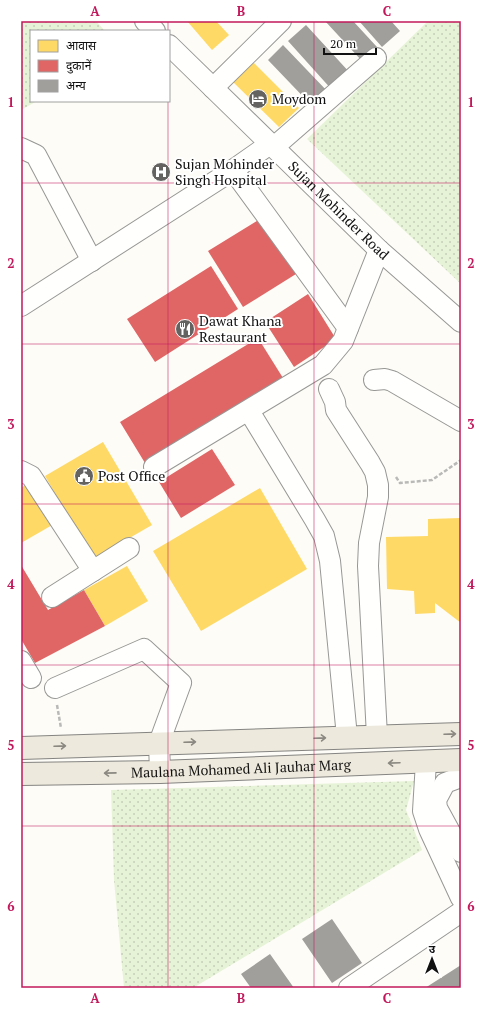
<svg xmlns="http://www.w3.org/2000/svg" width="482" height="1009" font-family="'PT Serif','Noto Sans Devanagari',serif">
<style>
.park{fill:url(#park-dots)}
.homes{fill:#ffd966}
.shops{fill:#e06666}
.building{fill:#a19f9c}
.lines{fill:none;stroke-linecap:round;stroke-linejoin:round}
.minor-casing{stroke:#979795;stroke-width:22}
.major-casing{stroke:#858482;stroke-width:24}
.path{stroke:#b9b9b8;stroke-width:2.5;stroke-dasharray:4 2;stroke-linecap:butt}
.minor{stroke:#fffffe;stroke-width:20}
.major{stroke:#ede9dc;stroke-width:22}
.oneway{stroke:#8a8881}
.grid{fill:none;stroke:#c2185b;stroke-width:1;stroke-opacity:0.55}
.labels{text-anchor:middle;stroke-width:4;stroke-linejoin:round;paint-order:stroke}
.poi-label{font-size:14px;fill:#111;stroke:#fff;text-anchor:start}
.street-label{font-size:14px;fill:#111;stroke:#fff}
.neatline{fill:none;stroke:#c2185b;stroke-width:1.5}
.grid-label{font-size:13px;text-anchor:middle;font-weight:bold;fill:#c2185b}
</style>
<defs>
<pattern id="park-dots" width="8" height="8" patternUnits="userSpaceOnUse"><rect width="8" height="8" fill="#e7f3d7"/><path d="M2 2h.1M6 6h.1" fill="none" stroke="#c5cfb8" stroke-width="1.8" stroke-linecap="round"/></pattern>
</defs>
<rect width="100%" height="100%" fill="#fdfcf7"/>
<path class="park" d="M21 21H96L105 31H31V101H37L21 110Z
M428 21H461V284L307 139Z
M414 781 406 810 422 850 193 988H124L114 880 111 790Z"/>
<path class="homes" d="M187 21H216L229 35 212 50Z
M251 60 299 108 279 127 231 80Z
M103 442 152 525 93 559 45 476Z
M30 482 54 524 21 543V488Z
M260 488 307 569 201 631 153 551Z
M461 518V623L435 603V613L415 614 414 591 387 589 386 537 428 536V519Z
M127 566 148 601 105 626 84 590Z"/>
<path class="shops" d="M260 219 296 274 243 307 208 251Z
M211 266 238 309 155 362 127 319Z
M308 294 336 339 294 367 265 322Z
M258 338 283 378 145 463 120 422Z
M212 449 235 485 181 518 159 482Z
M21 565 48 610 84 590 105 626 35 663 21 639Z"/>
<path class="building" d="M325 21H353L377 47 362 61Z
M359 21H391L400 31 382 47Z
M306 25 351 74 333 91 288 41Z
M283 45 329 93 313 107 268 60Z
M332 919 362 963 332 983 302 939Z
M270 954 294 988H251L241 974Z
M461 965V988H425Z"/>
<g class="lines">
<g class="minor-casing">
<g id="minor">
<path d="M145 21 155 31"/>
<path id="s1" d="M169 45 379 250 461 322"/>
<path d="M213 88 281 21"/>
<path d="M274 147 376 58"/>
<path d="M21 148 36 155 92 261"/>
<path d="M233 170 348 328"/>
<path d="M21 306 233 170 270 144"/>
<path d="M374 380 385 379 392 381 461 421"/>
<path d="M329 389 335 402 336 410 370 463 375 472 378 485V497L369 543 368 566 377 736"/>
<path d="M249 411 315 520 324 536 330 561 347 737"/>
<path d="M154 467 323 365 343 341 379 250"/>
<path d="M21 471 31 476 93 571"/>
<path d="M52 597 129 548"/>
<path d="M21 661 31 678"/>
<path d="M55 688 144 649 181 683 159 743 160 772"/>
<path d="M426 762 423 811 429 829 461 898"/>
<path d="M461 777 445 783 436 800 437 808 461 852"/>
<path d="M349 988 461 912"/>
</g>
</g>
<g class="major-casing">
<g id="major">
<path d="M21 748 461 734"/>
<path id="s2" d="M21 774 160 772 461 760"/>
</g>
</g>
<path class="path" d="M396 477 400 483 432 480 461 460
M57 705 61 728"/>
<use href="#minor" class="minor"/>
<use href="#major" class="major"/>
</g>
<defs><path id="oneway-shaft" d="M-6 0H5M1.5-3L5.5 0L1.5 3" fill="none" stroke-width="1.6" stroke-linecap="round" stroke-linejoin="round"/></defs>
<g class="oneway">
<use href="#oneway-shaft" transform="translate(450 734) rotate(-2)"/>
<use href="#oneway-shaft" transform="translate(320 738) rotate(-2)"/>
<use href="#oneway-shaft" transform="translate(190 742) rotate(-2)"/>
<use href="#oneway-shaft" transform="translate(60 746) rotate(-2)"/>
<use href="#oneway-shaft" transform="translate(394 763) rotate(178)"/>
<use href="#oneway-shaft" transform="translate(110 773) rotate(179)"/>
</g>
<path class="grid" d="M168 21V31M314 21V988M168 101V988M21 183H461M21 344H461M21 504H461M21 665H461M21 826H461"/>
<defs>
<g id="hotel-disc" transform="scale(1)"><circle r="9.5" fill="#646362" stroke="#fff"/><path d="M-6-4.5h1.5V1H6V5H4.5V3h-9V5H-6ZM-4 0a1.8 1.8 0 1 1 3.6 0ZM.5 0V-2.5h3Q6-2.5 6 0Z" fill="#fff"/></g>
<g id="hospital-disc" transform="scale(1)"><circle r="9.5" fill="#646362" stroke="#fff"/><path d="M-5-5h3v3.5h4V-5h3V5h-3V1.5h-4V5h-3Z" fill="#fff"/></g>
<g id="restaurant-disc" transform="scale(1)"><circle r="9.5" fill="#646362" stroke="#fff"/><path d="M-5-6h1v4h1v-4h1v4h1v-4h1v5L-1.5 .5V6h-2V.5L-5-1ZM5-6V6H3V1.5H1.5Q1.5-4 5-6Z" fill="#fff"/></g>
<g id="civic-disc" transform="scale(1)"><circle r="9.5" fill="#646362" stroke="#fff"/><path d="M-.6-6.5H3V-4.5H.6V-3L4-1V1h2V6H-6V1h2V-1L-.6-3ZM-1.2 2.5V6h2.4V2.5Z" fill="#fff"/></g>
</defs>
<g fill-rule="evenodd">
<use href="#hotel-disc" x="258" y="99"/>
<use href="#hospital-disc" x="161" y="172"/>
<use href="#restaurant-disc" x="185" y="329"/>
<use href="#civic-disc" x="84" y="476"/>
</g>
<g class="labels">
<g class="poi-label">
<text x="272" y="104">Moydom</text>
<text x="175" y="169">Sujan Mohinder<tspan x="175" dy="16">Singh Hospital</tspan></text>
<text x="199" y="326">Dawat Khana<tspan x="199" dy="16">Restaurant</tspan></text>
<text x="98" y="481">Post Office</text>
</g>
<g class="street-label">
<text dy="5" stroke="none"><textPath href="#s1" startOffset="237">Sujan Mohinder Road</textPath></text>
<text dy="5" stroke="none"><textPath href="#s2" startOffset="220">Maulana Mohamed Ali Jauhar Marg</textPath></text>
</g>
</g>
<rect width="482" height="1009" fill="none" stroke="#ffffff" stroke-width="44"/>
<rect x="30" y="30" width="140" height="72" fill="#ffffff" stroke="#a0a0a0"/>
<rect x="38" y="40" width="20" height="12" fill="#ffd966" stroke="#a0a0a0"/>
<text x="66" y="50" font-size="12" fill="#111111">आवास</text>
<rect x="38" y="60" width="20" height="12" fill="#e06666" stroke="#a0a0a0"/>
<text x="66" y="70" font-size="12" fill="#111111">दुकानें</text>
<rect x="38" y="80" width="20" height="12" fill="#a19f9c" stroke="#a0a0a0"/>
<text x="66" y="90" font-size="12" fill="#111111">अन्य</text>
<g transform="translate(432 959)" stroke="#ffffff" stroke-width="3" paint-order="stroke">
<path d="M0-3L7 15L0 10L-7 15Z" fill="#111111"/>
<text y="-6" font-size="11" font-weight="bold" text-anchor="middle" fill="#111111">उ</text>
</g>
<path d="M324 48v6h52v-6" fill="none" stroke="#111111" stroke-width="2"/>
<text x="330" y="48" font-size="12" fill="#111111" stroke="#ffffff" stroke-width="3" paint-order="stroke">20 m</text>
<rect x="22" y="22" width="438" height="965" class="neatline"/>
<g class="grid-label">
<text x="95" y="16">A</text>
<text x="241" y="16">B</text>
<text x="387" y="16">C</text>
<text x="11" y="107">1</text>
<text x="471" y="107">1</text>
<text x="11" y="268">2</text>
<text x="471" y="268">2</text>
<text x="11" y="429">3</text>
<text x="471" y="429">3</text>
<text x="11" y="589">4</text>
<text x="471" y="589">4</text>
<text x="11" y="750">5</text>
<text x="471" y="750">5</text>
<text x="11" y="911">6</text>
<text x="471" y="911">6</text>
<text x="95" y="1003">A</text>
<text x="241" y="1003">B</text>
<text x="387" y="1003">C</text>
</g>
</svg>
